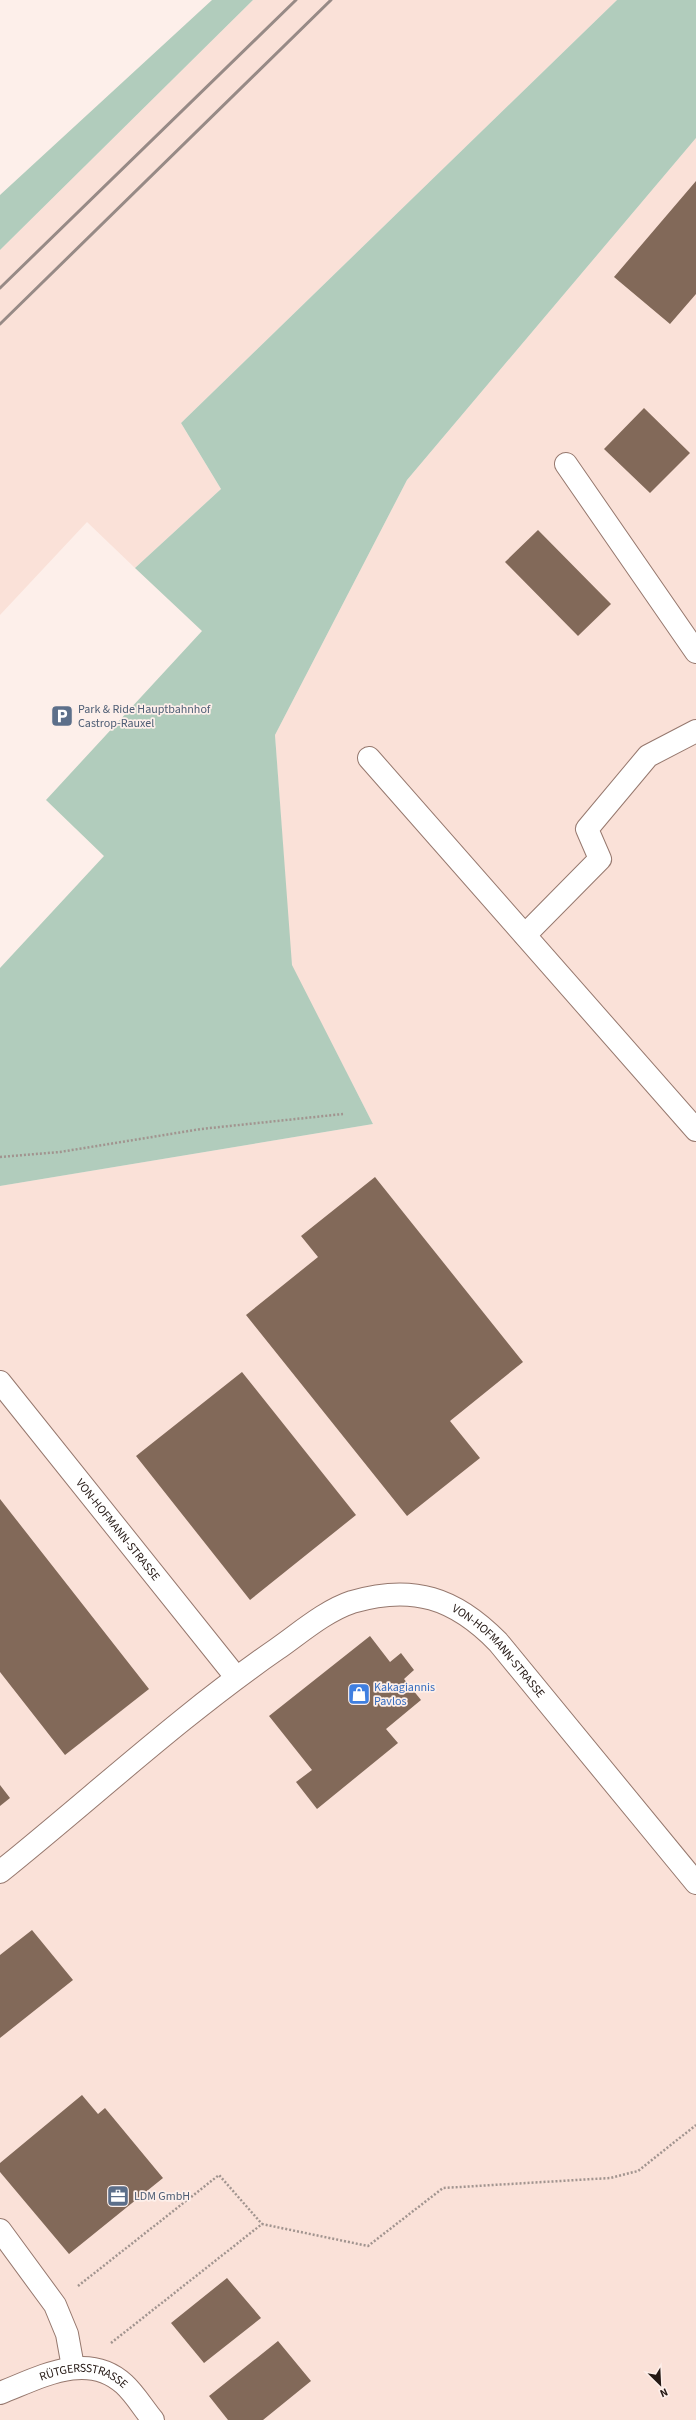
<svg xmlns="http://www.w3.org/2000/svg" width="696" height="2420" font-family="'Source Sans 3',sans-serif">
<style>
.built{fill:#fae1d8}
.green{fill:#b1ccbc}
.building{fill:#826959}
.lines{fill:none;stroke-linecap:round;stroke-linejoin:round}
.minor-casing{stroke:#96786e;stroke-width:24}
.path{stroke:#a1948f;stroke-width:2.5;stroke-dasharray:2 2;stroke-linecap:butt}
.minor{stroke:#fff;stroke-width:22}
.rail{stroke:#978a86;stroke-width:3}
.labels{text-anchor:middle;stroke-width:3.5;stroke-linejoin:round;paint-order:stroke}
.service-label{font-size:12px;fill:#4e5e75;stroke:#fdefea;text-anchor:start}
.street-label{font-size:12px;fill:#241814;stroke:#fdefea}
.shop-label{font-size:12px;fill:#366cbe;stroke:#fdefea;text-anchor:start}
</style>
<rect width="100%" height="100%" fill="#fdefea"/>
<path class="built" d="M253 0H617L181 423 221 489 135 568 87 522 0 615V250Z
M696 138V2420H0V1186L373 1124 291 965 275 735 407 480Z"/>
<path class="green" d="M212 0H253L0 250V195Z
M617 0H696V138L407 480 275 735 292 965 373 1124 0 1186V968L104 856 46 800 202 631 135 568 221 489 181 423Z"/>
<path class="building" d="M696 181V294L670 324 614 277Z
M644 408 690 453 650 493 604 449Z
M538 530 611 604 578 636 505 562Z
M375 1177 523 1362 450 1421 480 1458 407 1516 246 1315 318 1257 301 1236Z
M242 1372 356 1515 250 1600 136 1456Z
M0 1499 149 1689 65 1755 0 1672Z
M370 1636 390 1662 401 1653 414 1670 404 1679 421 1700 386 1729 398 1743 317 1809 296 1782 312 1770 269 1716Z
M0 1785 10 1798 0 1806Z
M32 1930 73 1980 0 2038V1955Z
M82 2095 98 2114 105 2108 163 2178 69 2254 0 2172V2163Z
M227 2278 261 2318 204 2363 171 2323Z
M278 2341 311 2381 263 2420H228L209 2396Z"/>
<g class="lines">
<g class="minor-casing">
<g id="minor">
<path d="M566 464 696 652"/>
<path d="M369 758 696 1130"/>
<path d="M525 935 600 859 587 829 648 756 696 731"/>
<path id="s1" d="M0 1382 236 1677"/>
<path id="s2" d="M0 1872C92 1798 180 1716 277 1649 300 1633 325 1611 352 1602 413 1584 455 1598 498 1642L696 1883"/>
<path d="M0 2230 55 2305 67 2334 73 2367"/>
<path id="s3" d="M0 2393C39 2378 87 2350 124 2384 135 2394 143 2408 153 2420"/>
</g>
</g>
<path class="path" d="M0 1157 60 1152 201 1129 343 1114
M78 2286 219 2175 262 2224
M111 2343 262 2224 368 2246 443 2188 610 2178 638 2171 696 2125"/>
<use href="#minor" class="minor"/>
<path class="rail" d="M0 288 296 0
M0 324 331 0"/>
</g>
<defs>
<g id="parking-square" transform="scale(1.15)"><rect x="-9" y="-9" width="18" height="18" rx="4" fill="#5c6f8a" stroke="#fdefea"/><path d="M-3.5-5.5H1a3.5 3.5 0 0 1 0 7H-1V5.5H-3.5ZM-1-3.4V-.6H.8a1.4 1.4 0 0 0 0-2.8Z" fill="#fff"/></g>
<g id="shop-square" transform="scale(1.15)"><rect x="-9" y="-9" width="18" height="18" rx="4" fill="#3f7fe0" stroke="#fdefea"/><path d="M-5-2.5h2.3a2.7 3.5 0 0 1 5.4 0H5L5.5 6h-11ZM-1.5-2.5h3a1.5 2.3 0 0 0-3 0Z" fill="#fff"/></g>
<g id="office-square" transform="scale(1.15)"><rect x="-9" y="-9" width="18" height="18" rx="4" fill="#5c6f8a" stroke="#fdefea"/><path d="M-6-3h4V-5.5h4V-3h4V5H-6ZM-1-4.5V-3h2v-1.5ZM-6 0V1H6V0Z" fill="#fff"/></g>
</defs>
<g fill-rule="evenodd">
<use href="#parking-square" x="62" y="716"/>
<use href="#shop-square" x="359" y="1694"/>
<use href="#office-square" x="118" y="2196"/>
</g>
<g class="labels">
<g class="service-label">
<text x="78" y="713">Park &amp; Ride Hauptbahnhof<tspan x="78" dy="14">Castrop-Rauxel</tspan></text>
<text x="134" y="2200">LDM GmbH</text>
</g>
<g class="street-label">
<text dy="4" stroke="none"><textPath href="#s1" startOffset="189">VON-HOFMANN-STRASSE</textPath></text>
<text dy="4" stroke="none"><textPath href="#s2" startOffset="612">VON-HOFMANN-STRASSE</textPath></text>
<text dy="4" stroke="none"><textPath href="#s3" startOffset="89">RÜTGERSSTRASSE</textPath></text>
</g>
<g class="shop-label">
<text x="374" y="1691">Kakagiannis<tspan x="374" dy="14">Pavlos</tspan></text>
</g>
</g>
<g transform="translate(660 2384) rotate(156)" stroke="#fdefea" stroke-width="3" paint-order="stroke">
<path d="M0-3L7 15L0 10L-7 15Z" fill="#241814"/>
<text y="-6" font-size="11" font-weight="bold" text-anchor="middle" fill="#241814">N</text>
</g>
</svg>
